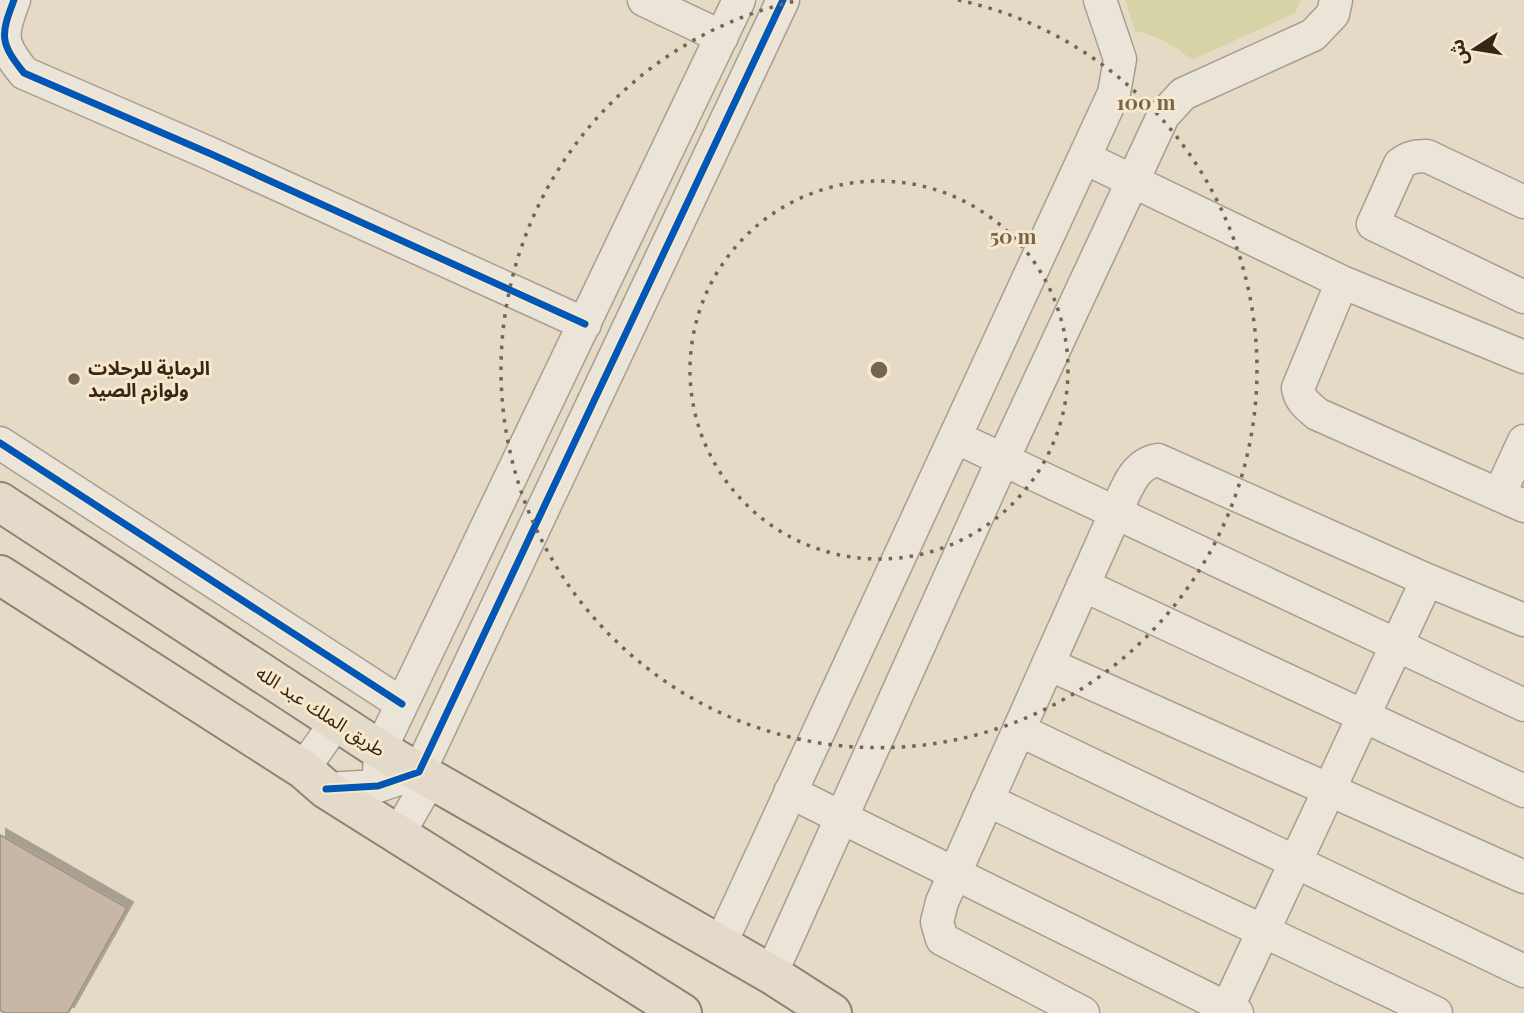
<svg xmlns="http://www.w3.org/2000/svg" width="1524" height="1013" font-family="'Playfair Display','Noto Sans Arabic',serif">
<style>
.green{fill:#d6d4a7}
.building{fill:#c8b7a7;stroke:#a39586;stroke-width:2;filter:url(#shadow)}
.lines{fill:none;stroke-linecap:round;stroke-linejoin:round}
.minor-casing{stroke:#a89e90;stroke-width:35}
.major-casing{stroke:#8d8477;stroke-width:42}
.minor{stroke:#ebe4d8;stroke-width:32}
.major{stroke:#e3dac9;stroke-width:38}
.cycleway-casing{stroke:#f8e8c9;stroke-width:11}
.cycleway{stroke:#0057b8;stroke-width:7}
.ring{fill:none;stroke:#726556;stroke-width:3.5;stroke-dasharray:3.5 7}
.poi-dot{fill:#726556;stroke:#f8e8c9;stroke-width:2.5}
.labels{text-anchor:middle;stroke-width:6;stroke-linejoin:round;paint-order:stroke}
.poi-label{font-size:19px;font-weight:bold;fill:#352619;stroke:#f8e8c9;text-anchor:start}
.street-label{font-size:19px;fill:#352619;stroke:#f8e8c9}
.centre{fill:#726556;stroke:#f8e8c9;stroke-width:3.5}
.ring-label{font-size:21px;text-anchor:middle;font-weight:bold;fill:#726556;stroke:#f8e8c9;stroke-width:6;stroke-linejoin:round;paint-order:stroke}
</style>
<defs>
<filter id="shadow"><feDropShadow dx="6" dy="-6" stdDeviation="0" flood-color="#0004"/></filter>
</defs>
<rect width="100%" height="100%" fill="#e4dac6"/>
<path class="green" d="M1125 0H1301L1295 13 1192 60C1174 45 1158 36 1135 31Z"/>
<path class="building" d="M0 835 127 908 68 1013H5L0 1010Z"/>
<g class="lines">
<g class="minor-casing">
<path id="minor" d="M14 0C0 36 0 43 24 73L211 154 585 324
M644 0 722 37
M1085 158 1342 282 1524 357
M1524 202 1427 156C1416 156 1409 157 1400 164L1373 224 1524 297
M1342 282 1298 388C1300 401 1308 406 1317 414L1524 506
M955 437 1524 705
M0 443 402 704
M1499 495 1524 441
M1083 585 1524 791
M1048 664 1524 877
M1019 730 1524 971
M303 769 337 721
M379 774 380 750 739 0
M326 789 378 786 419 772 783 0
M790 792 1237 1013
M987 800 1436 1013
M399 833 430 779
M720 945 1114 93 1120 59 1100 0
M771 974 1003 459 1163 116 1183 94 1313 35 1333 14 1336 0
M1083 1013 942 939 937 922 942 902 1116 512C1126 491 1133 464 1158 460L1427 580 1524 620
M1225 1013 1427 580"/>
</g>
<g class="major-casing">
<path id="major" d="M0 502 380 750 771 974 832 1013
M0 575 303 769 326 789 682 1013"/>
</g>
<use href="#minor" class="minor"/>
<use href="#major" class="major"/>
<g class="cycleway-casing">
<path id="cycleway" d="M14 0C0 36 0 43 24 73L211 154 585 324
M0 443 402 704
M326 789 378 786 419 772 783 0"/>
</g>
<use href="#cycleway" class="cycleway"/>
</g>
<g class="ring">
<circle cx="879" cy="370" r="189"/>
<path d="M958 0A378 378 0 1 1 800 0"/>
</g>
<circle class="poi-dot" cx="74" cy="379" r="7"/>
<g class="labels">
<g class="poi-label">
<text x="88" y="375">الرماية للرحلات<tspan x="88" dy="22">ولوازم الصيد</tspan></text>
</g>
<g class="street-label">
<text transform="translate(321 711) rotate(33)" y="7">طريق الملك عبد الله</text>
</g>
</g>
<circle cx="879" cy="370" r="10" class="centre"/>
<g class="ring-label">
<text x="1146" y="110">100 m</text>
<text x="1013" y="244">50 m</text>
</g>
<g transform="translate(1475 49) rotate(258)" stroke="#f8e8c9" stroke-width="5" paint-order="stroke">
<path d="M0-5L12 26L0 18L-12 26Z" fill="#352619"/>
<text y="-10" font-size="19" font-weight="bold" text-anchor="middle" fill="#352619">ش</text>
</g>
</svg>
